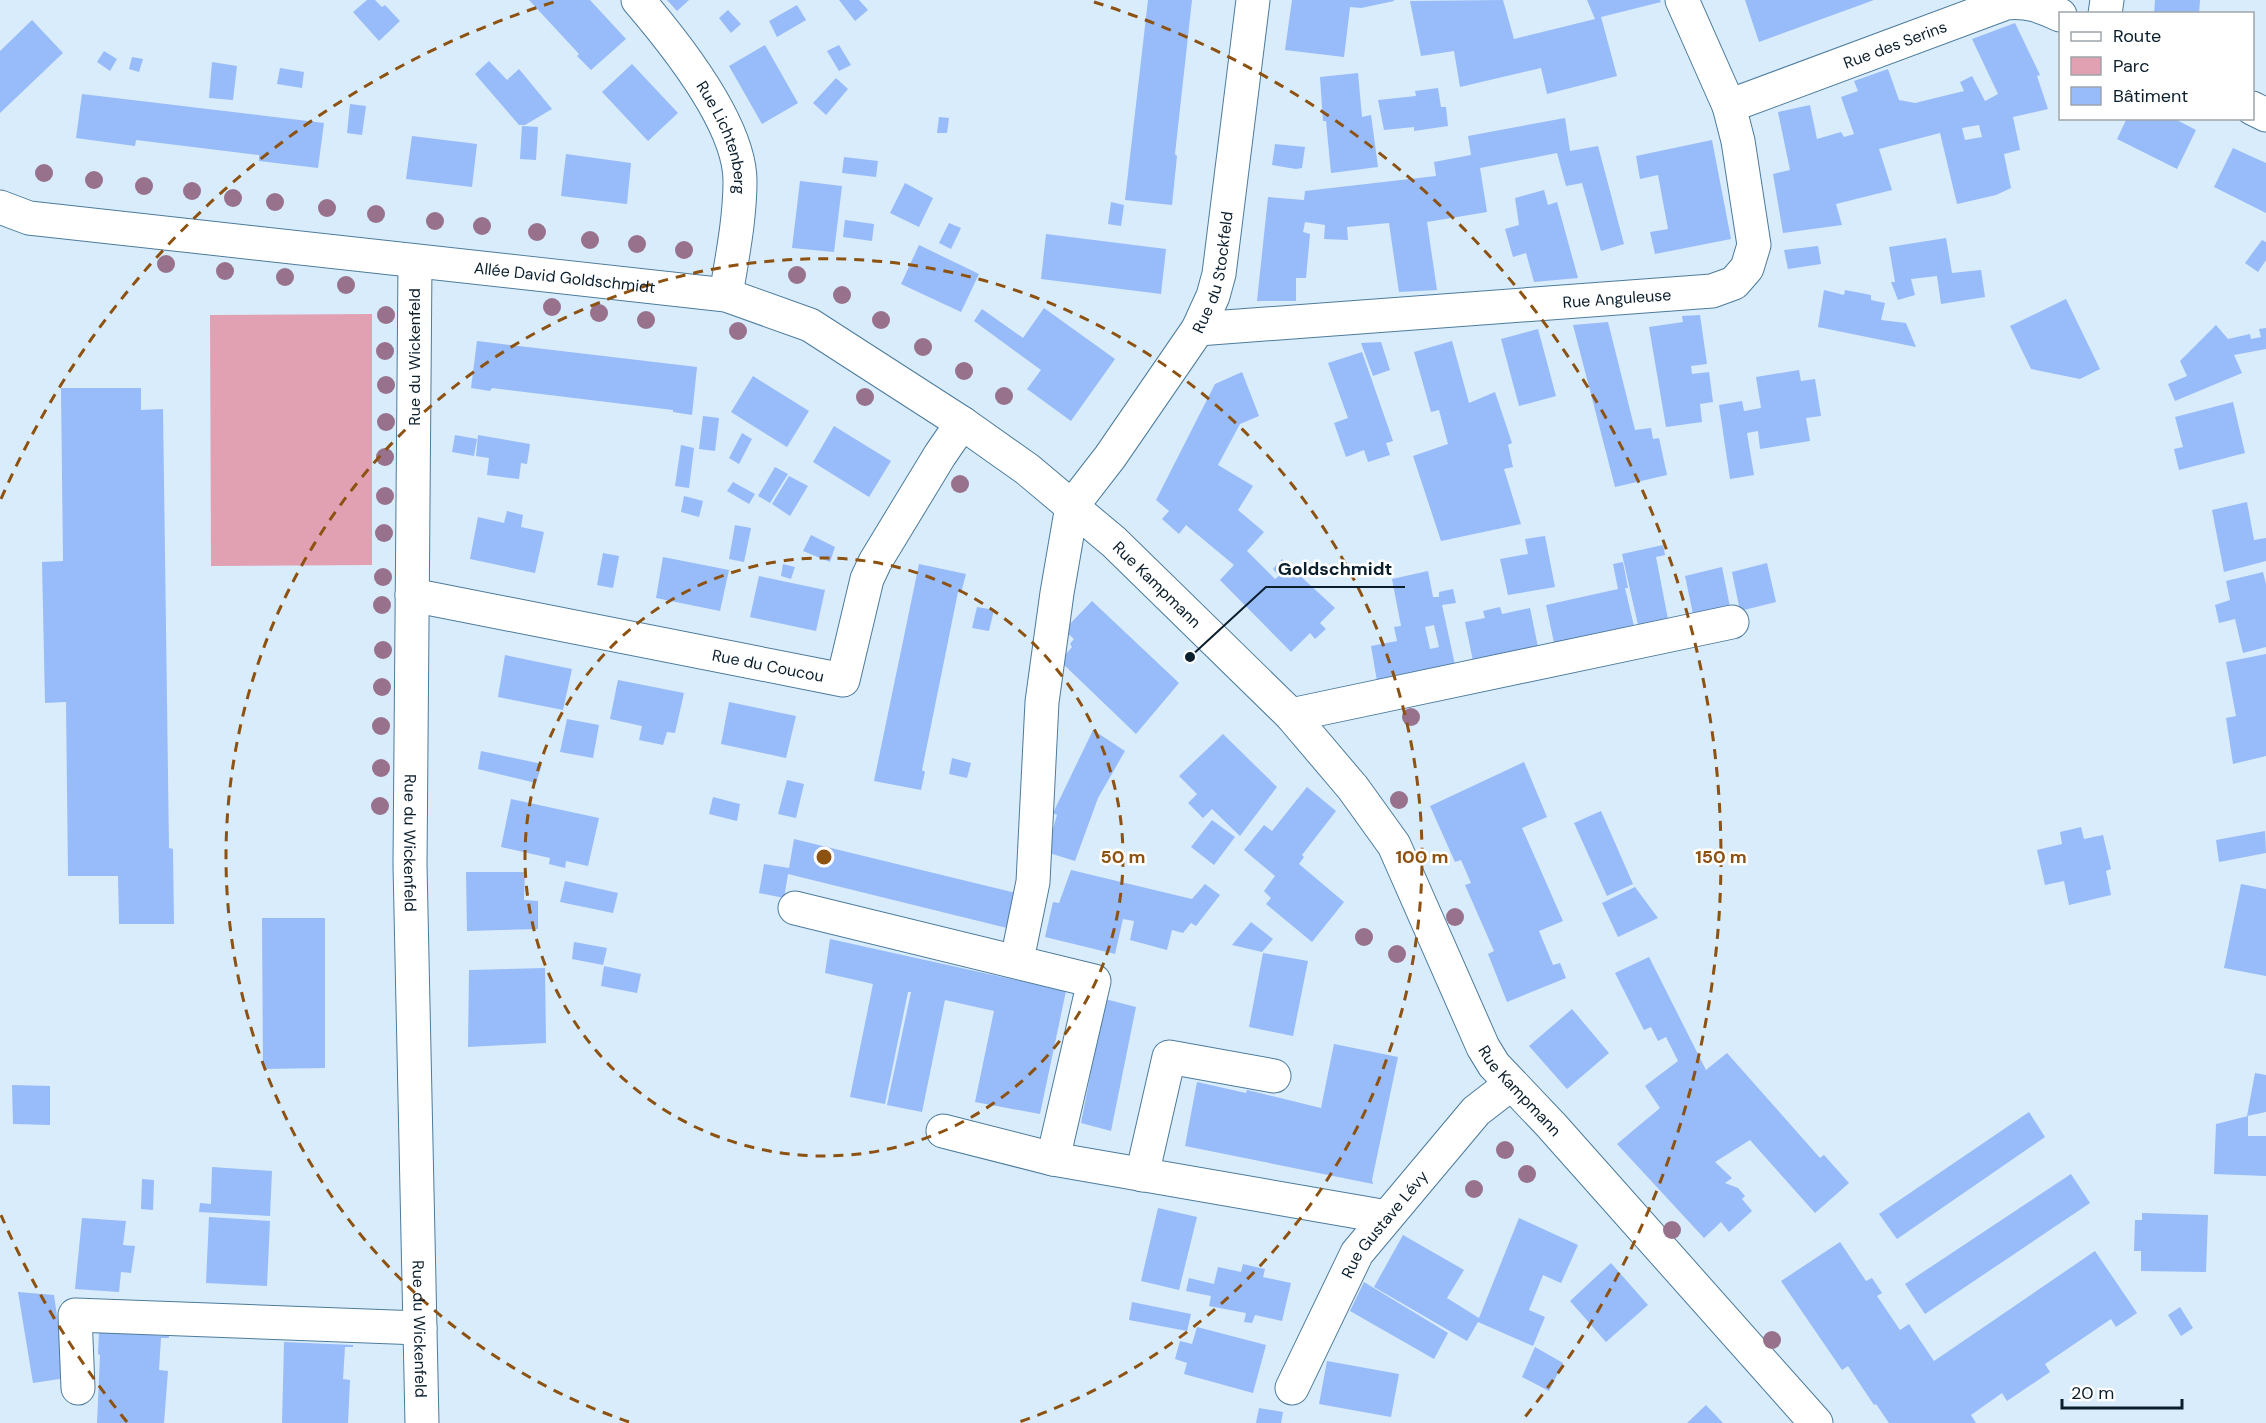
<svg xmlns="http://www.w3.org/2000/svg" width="2266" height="1423" font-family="'DM Sans',sans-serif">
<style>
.green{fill:#e1a1b2}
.building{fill:#98bbf9;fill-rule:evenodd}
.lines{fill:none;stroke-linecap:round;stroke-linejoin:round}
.minor-casing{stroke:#4c7b9c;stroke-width:35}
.minor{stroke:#fff;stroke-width:33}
.tree{fill:#98718c}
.ring{fill:none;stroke:#8d5110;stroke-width:3;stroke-dasharray:10 8}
.labels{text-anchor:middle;stroke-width:5;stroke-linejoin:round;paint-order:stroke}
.street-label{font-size:16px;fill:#0b1e2c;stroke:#fff}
.centre{fill:#8d5110;stroke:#fff;stroke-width:3}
.ring-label{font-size:18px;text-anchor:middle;font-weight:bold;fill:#8d5110;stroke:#fff;stroke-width:5;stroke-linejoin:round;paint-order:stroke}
.leader{fill:none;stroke:#0b1e2c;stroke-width:2}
.callout-dot{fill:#0b1e2c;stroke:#fff;stroke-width:2}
.callout-label{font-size:18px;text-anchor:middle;font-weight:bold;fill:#0b1e2c;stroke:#fff;stroke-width:5;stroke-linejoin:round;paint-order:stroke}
</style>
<rect width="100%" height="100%" fill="#d9ecfb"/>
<path class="green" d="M372 314V565L211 566 210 315Z"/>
<path class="building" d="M367 0H375L382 7 385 5 400 21 379 41 353 12Z
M529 0H590L626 39 591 70 577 56 579 54Z
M667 0H689L677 11Z
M839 0H859L868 10 855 21Z
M1148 0H1192L1175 154 1177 156 1172 205 1125 200Z
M1292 0H1394V1L1361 8 1350 7 1344 57 1285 50Z
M1503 0 1514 39 1595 19 1587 0H1660L1661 2 1601 17 1617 76 1547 94 1541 68 1460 87 1454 51 1421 56 1410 1Z
M1745 0H1874L1759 42Z
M2155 0H2200L2199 14H2154Z
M797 5 806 20 777 37 769 21Z
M728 10 741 24 731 33 719 18Z
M32 20 63 53 0 113V51Z
M2015 23 2040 75 2037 76 2048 109 2013 117 2020 150 2004 154 2011 188 1996 195 1957 204 1940 133 1879 149 1892 190 1836 204 1842 225 1783 233 1773 174 1790 170 1778 112 1810 105 1817 139 1841 132 1844 137 1854 134 1841 97 1858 91 1854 81 1888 69 1899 100 1915 103 1964 91 1960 82 1972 76 1985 101 1998 94 1972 39ZM1979 125 1982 137 1965 140 1962 128Z
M765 45 798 103 762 124 729 66Z
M839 45 851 65 839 71 827 51Z
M104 51 117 59 110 71 97 62Z
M132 57 143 59 139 72 129 69Z
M489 61 507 80 519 69 552 109 525 125H519L475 74Z
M212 62 237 66 233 100 209 98Z
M632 64 678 113 648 141 602 92Z
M280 68 304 72 302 88 277 84Z
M1358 73 1362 117 1371 115 1378 167 1331 173 1326 121H1323L1320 77Z
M836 78 848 89 826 115 813 103Z
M1438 88 1441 107H1446L1448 126 1414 131V127L1384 130 1378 100 1416 96 1415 91Z
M82 94 324 123 318 168 259 161V155L136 140 135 146 76 138Z
M350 104 366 106 362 135 347 133Z
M939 117 949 118 947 133H937Z
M1565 118 1570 151 1598 146 1624 244 1601 251 1582 183 1566 186 1557 153 1480 168 1487 212 1427 222 1437 290 1399 292 1389 223 1347 227 1348 240 1324 239 1325 225 1305 222 1303 232 1310 234 1306 278H1296V301H1257L1268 197 1304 200 1305 191 1436 176 1434 162 1471 155 1468 136Z
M2127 118H2173L2196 130 2177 169 2117 139Z
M522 126 538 127 536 160 520 159Z
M412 136 477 144 472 187 406 179Z
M1712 140 1731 239 1655 254 1650 232 1668 229 1658 175 1640 179 1636 156Z
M1275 144 1305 147 1302 168 1296 169 1272 165Z
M2233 148 2266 163V213L2214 187Z
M566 154 631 163 627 204 561 196Z
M844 157 878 161 876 177 842 173Z
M800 181 842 186 834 252 792 248Z
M905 183 933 198 919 227 890 213Z
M1544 190 1548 205 1557 202 1578 278 1534 282 1526 253 1513 257 1505 229 1519 225 1515 198Z
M1111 202 1124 205 1121 226 1108 224Z
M845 220 874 224 872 241 843 237Z
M949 223 961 228 951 249 939 243Z
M1046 234 1166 249 1161 294 1041 279Z
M1946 238 1952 273 1981 270 1985 297 1941 304 1937 276 1911 279 1915 295 1898 300 1891 282H1895L1889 247Z
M2262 240 2266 242V260L2258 272 2245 263Z
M919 245 979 274 961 312 901 284Z
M1818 246 1821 264 1788 269 1784 250Z
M1824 290 1844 295 1845 290 1871 295V300L1885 303 1881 320 1906 323 1916 347 1818 327Z
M2066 299 2100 369 2080 379 2031 369 2010 326Z
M1044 308 1115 359 1071 421 1027 389 1041 370 974 321 982 309 1023 338Z
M1700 315 1707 364 1691 366 1692 374 1709 372 1713 402 1700 404 1702 422 1666 427 1649 327 1683 322 1682 316Z
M1608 322 1635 430 1651 428 1653 439 1659 438 1667 475 1615 487 1573 325Z
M2216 325 2228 339 2250 334 2251 339 2261 337 2259 329 2266 328V349L2234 355 2242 373 2175 401 2168 384 2187 376 2180 361Z
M1538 329 1556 396 1519 406 1501 339Z
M477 341 697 367 692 415 673 412V410L492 388 490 391 471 388Z
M1452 341 1469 403 1495 392 1512 443 1508 445 1513 467 1504 469 1521 524 1441 541 1413 456 1448 444 1439 410 1431 412 1414 352Z
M1381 342 1390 370 1373 376 1361 343Z
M1362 352 1393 441 1386 443 1390 455 1368 462 1364 450 1346 457 1334 423 1348 418 1328 363Z
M1799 370 1801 381 1815 379 1821 416 1806 418 1810 441 1760 449 1758 431 1747 433 1754 475 1730 479 1719 405 1742 401 1744 411 1761 408 1756 377Z
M1242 372 1259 416 1240 424 1218 465 1253 486 1238 510 1264 532 1247 551 1275 579 1279 576 1273 569 1282 559 1335 608 1320 623 1326 629 1315 639 1310 633 1291 652 1220 580 1234 565 1186 525 1179 534 1162 519 1169 511 1156 500 1215 384Z
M753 376 809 411 787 447 731 412Z
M61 388H141V410L163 409 169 848 173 849 174 924H119L118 876H68L66 702 45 703 42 562 63 561Z
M2233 402 2245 453 2179 470 2174 449 2183 447 2175 417Z
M703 416 719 418 715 451 699 449Z
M834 426 891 461 869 497 813 462Z
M742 433 752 439 739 464 729 458Z
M455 435 477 439 474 456 452 452Z
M478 435 530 444 527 464 521 463 519 479 487 475 489 458 476 456Z
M681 445 694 448 689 488 675 486Z
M775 467 788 474 770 503 758 496Z
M789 476 808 486 790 516 772 504Z
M733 482 755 494 749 504 727 491Z
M684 496 703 501 699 517 681 512Z
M2247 502 2254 540 2266 538V561L2224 572 2212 510Z
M507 511 523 515 521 527 544 532 535 573 470 559 478 517 504 523Z
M735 525 751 528 744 562 729 559Z
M811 535 835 547 830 562 803 551Z
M1545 536 1555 587 1508 595 1500 559 1528 554 1525 539Z
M1663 545 1665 555 1656 557 1668 619 1638 625 1622 554Z
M603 553 619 556 613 588 597 585Z
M663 557 729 570 720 611 656 598Z
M1623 562 1628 588H1625L1634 626 1554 643 1546 605 1618 589 1613 564Z
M1767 563 1776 602 1740 611 1732 572Z
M783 564 795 567 791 579 781 576Z
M919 564 966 574 961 593 958 592 922 770 925 772 921 790 874 781Z
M1722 567 1730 607 1693 614 1685 576Z
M1428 571 1433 597H1439V592L1453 589 1456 603 1442 605 1455 665 1377 681 1371 646 1397 641 1394 627 1401 626 1392 579ZM1434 625 1439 647 1430 649 1425 627Z
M2263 572 2266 584V647L2243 653 2235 619 2219 623 2215 605 2230 600 2226 581Z
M759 576 825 590 816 631 750 617Z
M1092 601 1179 683 1136 734 1060 661 1072 647 1070 644 1074 639 1064 630Z
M977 607 994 610 989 631 972 628Z
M1500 607 1502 614 1530 608 1538 647 1473 661 1465 622 1485 618 1483 611Z
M2266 654V756L2233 764 2226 718 2236 716 2226 662Z
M505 655 572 669 563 710 498 697Z
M618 680 684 693 675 733 667 732 663 745 639 740 642 726 610 719Z
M729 702 796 716 786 758 721 744Z
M567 719 599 725 593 758 560 752Z
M1093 730 1125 751 1098 798 1075 861 1046 852 1057 815 1053 813Z
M1223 734 1277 787 1240 836 1212 809 1203 818 1188 803 1197 794 1179 776Z
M481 751 542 764 536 783 478 769Z
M952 758 971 763 967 778 949 774Z
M1524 762 1547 817 1522 828 1563 921 1539 931 1553 965 1560 963 1566 978 1507 1002 1488 954 1494 951 1465 885 1471 883 1461 860 1455 862 1430 806Z
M787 780 804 784 796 818 778 814Z
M1307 787 1336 811 1302 855 1304 857 1299 864 1344 902 1312 942 1266 904 1271 898 1264 891 1275 876 1244 850 1264 825 1272 831Z
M713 797 740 804 737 821 709 814Z
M511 799 599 818 588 866 566 861 565 868 549 864 550 858 501 847Z
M1601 811 1633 884 1607 896 1574 823Z
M1212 820 1235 837 1214 865 1191 847Z
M2081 827 2084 839 2103 835 2111 869 2106 871 2111 895 2069 905 2064 881 2045 885 2037 850 2062 844 2060 832Z
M2265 831 2266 853 2219 862 2216 840Z
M794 839 1020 894 1011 929 788 874 784 898 759 893 764 864 789 868Z
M1071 870 1192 899 1205 884 1220 895 1196 926 1191 923 1183 933 1172 930 1167 950 1130 940 1134 921 1123 919 1115 954 1045 937 1053 902 1059 903Z
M466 872H525L524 900 538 901V929L467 931Z
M565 881 618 893 613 913 560 902Z
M2241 884 2266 889V976L2224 968Z
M1635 887 1658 918 1618 937 1602 903Z
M262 918H325V1068L263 1069Z
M1251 922 1273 939 1262 952 1232 945Z
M830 939 1066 991 1040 1114 975 1102 994 1011 945 1000 922 1112 887 1105 911 992H908L885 1104 850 1097 873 984 825 973Z
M574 942 607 948 603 965 572 959Z
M1263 953 1308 961 1293 1036 1249 1027Z
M1649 957 1706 1070 1727 1053 1820 1158 1824 1155 1849 1183 1815 1213 1750 1140 1715 1162 1732 1178 1725 1183 1738 1188 1745 1196 1742 1199 1752 1211 1729 1232 1721 1222 1704 1238 1617 1144 1660 1108 1645 1086 1678 1061 1666 1037 1658 1041 1651 1027 1644 1030 1615 973Z
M604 966 641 974 637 993 601 986Z
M545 968 546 1043 468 1047 469 970Z
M1105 999 1136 1007 1111 1131 1081 1123Z
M1572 1009 1609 1053 1567 1089 1529 1046Z
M1334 1044 1398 1057 1372 1180 1373 1184 1185 1146 1197 1082 1246 1093 1247 1090 1321 1108Z
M2255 1073 2266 1075V1112L2247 1116Z
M12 1085 50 1086V1125L13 1124Z
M2029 1112 2045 1137 1897 1239 1879 1214Z
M2248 1116V1136H2266V1176L2214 1174 2216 1124Z
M212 1167 272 1171 270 1216 199 1212 200 1203 211 1204Z
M2071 1174 2090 1203 1925 1314 1905 1284Z
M142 1179 154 1180 153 1210 141 1209Z
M1158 1208 1197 1217 1179 1290 1141 1281Z
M2142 1213 2208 1215 2206 1272 2141 1271V1251H2134L2135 1220H2142Z
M209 1217 270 1221 267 1286 206 1283Z
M82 1218 126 1221 123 1245 135 1246 131 1273 121 1272 119 1292 75 1289Z
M1519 1218 1578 1245 1561 1283 1543 1275 1529 1310 1545 1317 1533 1346 1478 1322 1467 1341 1374 1287 1403 1235 1464 1270 1447 1298 1479 1318Z
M1840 1242 1866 1281 1872 1278 1882 1293 1877 1296 1900 1330 1909 1324 1934 1361 2095 1251 2137 1313 2116 1327 2111 1319 2045 1364 2050 1372 2007 1401 2002 1393 1971 1415 1976 1423H1889L1876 1404 1874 1405 1848 1366 1842 1370 1781 1281Z
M1611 1263 1648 1305 1606 1342 1570 1301Z
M1243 1264 1265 1269 1263 1277 1291 1283 1282 1321 1255 1315 1252 1323 1244 1322 1246 1313 1209 1306 1211 1296 1186 1291 1189 1278 1214 1284 1218 1267 1241 1272Z
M1364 1282 1448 1333 1434 1359 1350 1311Z
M18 1292 54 1295 66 1378 33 1383Z
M1132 1302 1191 1314 1187 1331 1129 1320Z
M2180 1307 2193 1328 2181 1336 2168 1315Z
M1197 1327 1266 1345 1253 1393 1184 1374 1187 1363 1175 1359 1180 1341 1192 1344Z
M99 1332 169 1336V1338H161L159 1370 168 1371 164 1423H97L100 1355 98 1354Z
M284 1342 353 1345V1347H345L343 1379 350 1380 348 1423H282Z
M1535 1347 1563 1363 1549 1391 1522 1377Z
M1327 1361 1399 1374 1391 1417 1319 1404Z
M1706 1405 1723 1423H1687Z
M1259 1408 1283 1412 1281 1423H1256Z"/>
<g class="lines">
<g class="minor-casing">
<g id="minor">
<path id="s1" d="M638 0C674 42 740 124 740 181 740 219 732 258 726 295"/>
<path d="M2105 14 2107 0"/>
<path id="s2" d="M1729 106 2006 3C2028 1 2041 6 2060 15"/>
<path d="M2252 108 2266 115"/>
<path id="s3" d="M0 207 29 218 726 295 810 325 962 423 1027 469 1114 542 1291 715 1353 788 1394 845 1483 1047 1494 1065 1551 1125 1816 1423"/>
<path id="s4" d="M415 263 410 865 422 1423"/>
<path id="s5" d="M1198 329 1712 291 1734 283 1747 268 1754 245 1738 141 1729 106 1682 0"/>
<path id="s6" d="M412 595 843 680 867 579 875 562 940 455 962 423"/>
<path d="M1291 715 1732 622"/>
<path d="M795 908 1094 981 1053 1159 1387 1217"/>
<path id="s7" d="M1017 960 1033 882 1042 702 1057 593 1072 506 1110 457 1198 329 1213 296 1219 274 1253 0"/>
<path d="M943 1131 1053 1159"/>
<path d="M1142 1175 1169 1057 1274 1076"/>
<path d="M78 1388 75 1315 420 1328"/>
<path id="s8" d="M1292 1388 1357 1253 1476 1111 1511 1084"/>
</g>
</g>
<use href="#minor" class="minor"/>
</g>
<g class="tree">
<circle cx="44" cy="173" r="9"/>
<circle cx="94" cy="180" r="9"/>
<circle cx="144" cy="186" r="9"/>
<circle cx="192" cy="191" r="9"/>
<circle cx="233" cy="198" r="9"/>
<circle cx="275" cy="202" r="9"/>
<circle cx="327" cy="208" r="9"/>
<circle cx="376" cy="214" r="9"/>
<circle cx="435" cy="221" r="9"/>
<circle cx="482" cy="226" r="9"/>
<circle cx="537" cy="232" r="9"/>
<circle cx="590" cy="240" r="9"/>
<circle cx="637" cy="244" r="9"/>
<circle cx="684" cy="250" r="9"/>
<circle cx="166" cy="264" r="9"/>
<circle cx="225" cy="271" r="9"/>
<circle cx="797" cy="275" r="9"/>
<circle cx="285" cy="277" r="9"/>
<circle cx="346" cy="285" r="9"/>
<circle cx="842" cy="295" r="9"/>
<circle cx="552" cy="307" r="9"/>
<circle cx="599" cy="313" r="9"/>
<circle cx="386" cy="315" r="9"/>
<circle cx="646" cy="320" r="9"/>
<circle cx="881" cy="320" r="9"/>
<circle cx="738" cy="331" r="9"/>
<circle cx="923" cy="347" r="9"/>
<circle cx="385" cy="351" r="9"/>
<circle cx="964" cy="371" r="9"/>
<circle cx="386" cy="385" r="9"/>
<circle cx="1004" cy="396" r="9"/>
<circle cx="865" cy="397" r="9"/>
<circle cx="386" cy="422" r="9"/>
<circle cx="385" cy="457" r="9"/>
<circle cx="960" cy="484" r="9"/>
<circle cx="385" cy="496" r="9"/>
<circle cx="384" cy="533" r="9"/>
<circle cx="383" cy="577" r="9"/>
<circle cx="382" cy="605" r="9"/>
<circle cx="383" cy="650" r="9"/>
<circle cx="382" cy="687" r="9"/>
<circle cx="1411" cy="717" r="9"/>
<circle cx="381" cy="726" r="9"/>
<circle cx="381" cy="768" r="9"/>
<circle cx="1399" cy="800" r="9"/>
<circle cx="380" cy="806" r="9"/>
<circle cx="1455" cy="917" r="9"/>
<circle cx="1364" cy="937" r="9"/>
<circle cx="1397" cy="954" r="9"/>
<circle cx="1505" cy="1150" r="9"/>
<circle cx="1527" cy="1174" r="9"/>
<circle cx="1474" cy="1189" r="9"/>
<circle cx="1672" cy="1230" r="9"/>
<circle cx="1772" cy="1340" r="9"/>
</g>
<g class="ring">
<circle cx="824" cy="857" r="299"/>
<path d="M629 1422A598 598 0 1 1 1019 1422"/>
<path d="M127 1422A897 897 0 0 1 1 1215M1 499A897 897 0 0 1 554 2M1094 2A897 897 0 0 1 1521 1422"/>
</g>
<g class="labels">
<g class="street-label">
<text dy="6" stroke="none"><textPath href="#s2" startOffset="177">Rue des Serins</textPath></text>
<text dy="6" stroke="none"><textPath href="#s1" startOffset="164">Rue Lichtenberg</textPath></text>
<text dy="6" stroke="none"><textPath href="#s7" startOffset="735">Rue du Stockfeld</textPath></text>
<text dy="6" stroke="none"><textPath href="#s3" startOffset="570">Allée David Goldschmidt</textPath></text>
<text dy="6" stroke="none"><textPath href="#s5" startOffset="420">Rue Anguleuse</textPath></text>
<text transform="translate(414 357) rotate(-90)" y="6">Rue du Wickenfeld</text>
<text dy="6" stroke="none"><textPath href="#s3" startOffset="1256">Rue Kampmann</textPath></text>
<text dy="6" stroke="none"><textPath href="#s6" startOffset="363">Rue du Coucou</textPath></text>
<text dy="6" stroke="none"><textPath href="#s4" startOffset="580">Rue du Wickenfeld</textPath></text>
<text dy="6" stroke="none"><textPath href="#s3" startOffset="1887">Rue Kampmann</textPath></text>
<text dy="6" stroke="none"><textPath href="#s8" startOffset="189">Rue Gustave Lévy</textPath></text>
<text dy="6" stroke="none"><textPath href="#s4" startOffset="1066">Rue du Wickenfeld</textPath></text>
</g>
</g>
<circle cx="824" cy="857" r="9" class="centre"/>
<g class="ring-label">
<text x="1123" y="863">50 m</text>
<text x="1422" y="863">100 m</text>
<text x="1721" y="863">150 m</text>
</g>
<path class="leader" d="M1190 657L1266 587H1405"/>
<circle class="callout-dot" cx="1190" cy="657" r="6"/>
<g class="callout-label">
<text x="1335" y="575">Goldschmidt</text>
</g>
<rect x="2059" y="12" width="195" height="108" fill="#ffffff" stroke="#9da5ab" stroke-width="1.5"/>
<rect x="2071" y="32" width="30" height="9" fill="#ffffff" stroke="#9da5ab" stroke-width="1.5"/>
<text x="2113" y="42" font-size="18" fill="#0b1e2c">Route</text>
<rect x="2071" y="57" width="30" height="18" fill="#e1a1b2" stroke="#9da5ab" stroke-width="1.5"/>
<text x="2113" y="72" font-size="18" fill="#0b1e2c">Parc</text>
<rect x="2071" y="87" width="30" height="18" fill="#98bbf9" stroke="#9da5ab" stroke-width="1.5"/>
<text x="2113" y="102" font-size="18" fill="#0b1e2c">Bâtiment</text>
<path d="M2062 1399v9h120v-9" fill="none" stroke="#0b1e2c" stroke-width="3"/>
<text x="2071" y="1399" font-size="18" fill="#0b1e2c" stroke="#ffffff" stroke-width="4.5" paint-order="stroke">20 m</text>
</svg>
